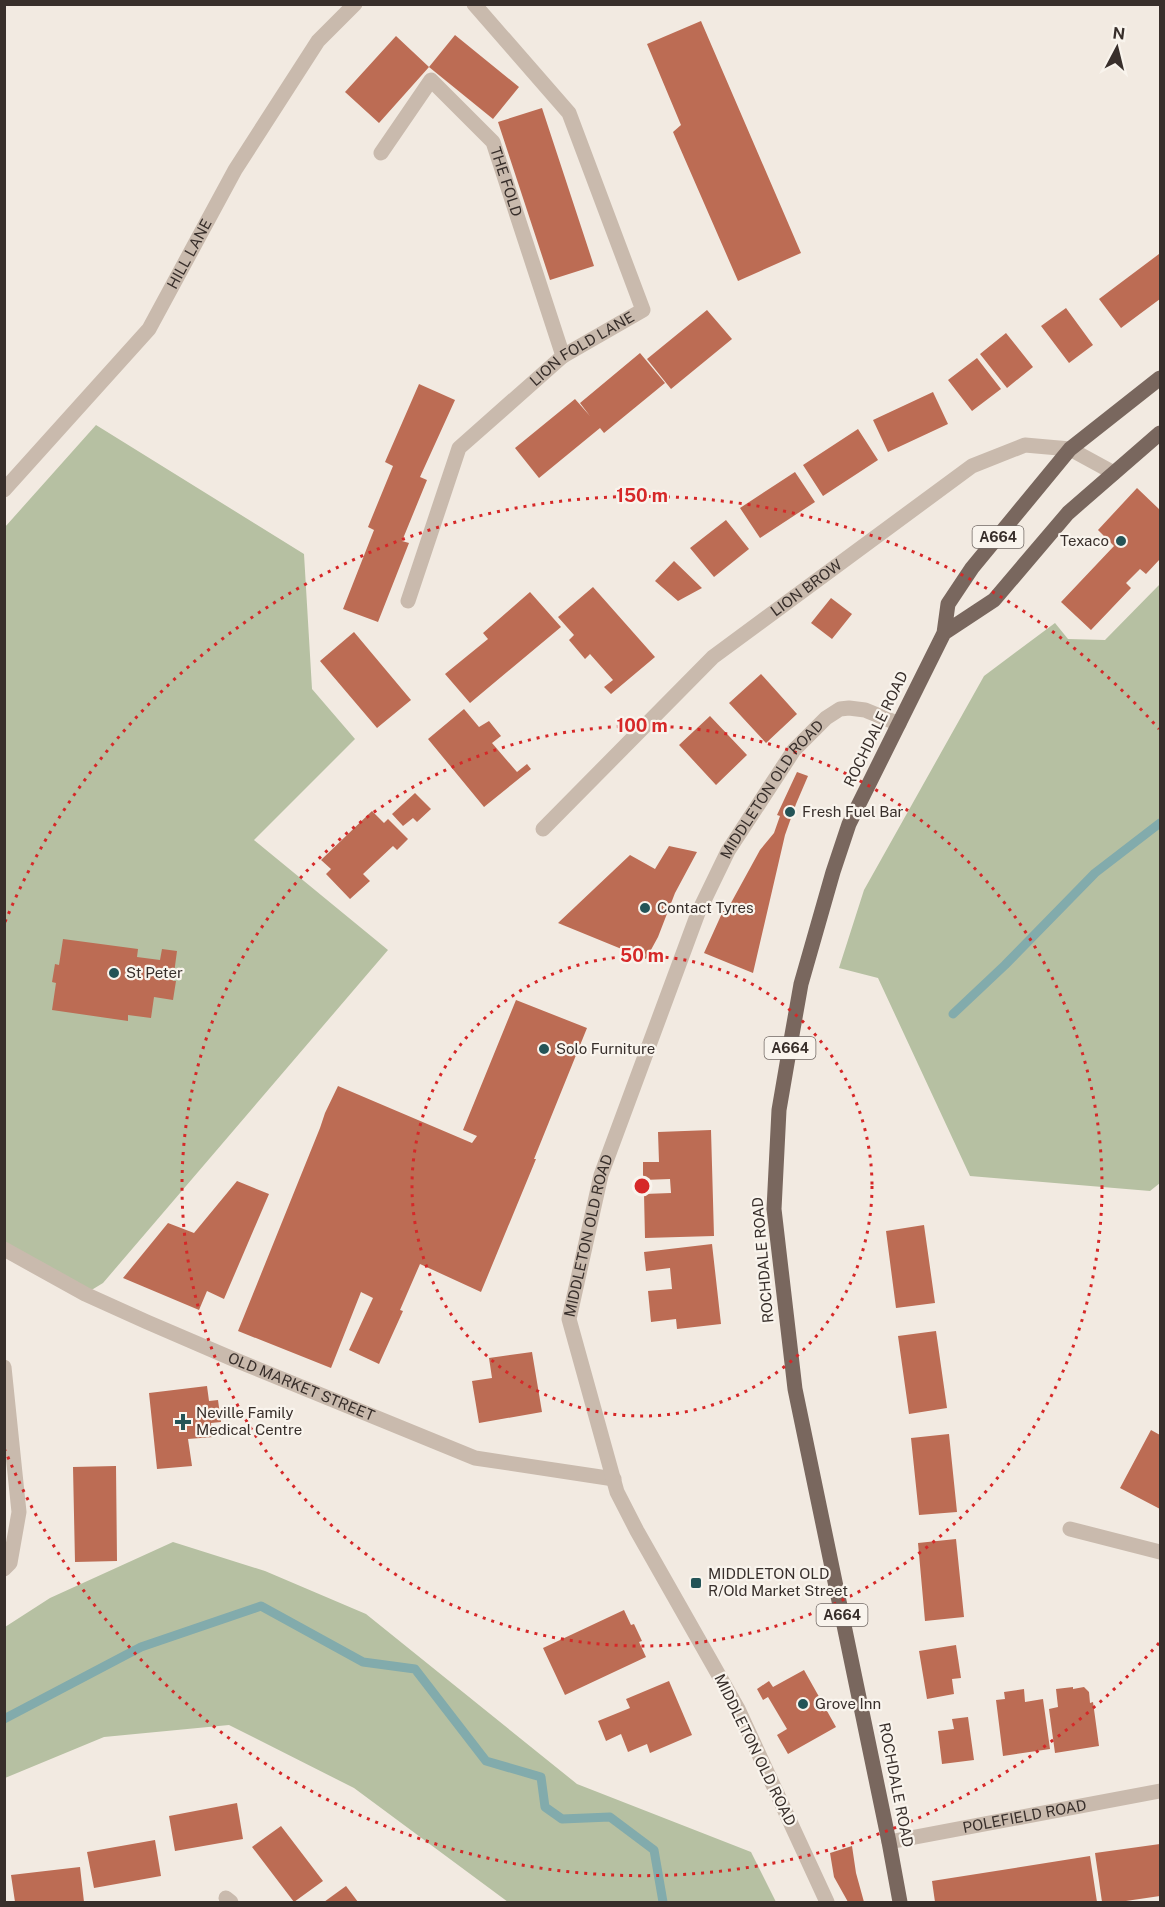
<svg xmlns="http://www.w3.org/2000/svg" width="1165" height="1907" font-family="'Public Sans',sans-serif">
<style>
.green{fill:#b6c0a2}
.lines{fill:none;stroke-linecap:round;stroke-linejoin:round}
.stream{stroke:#82abac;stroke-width:9}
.building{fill:#bc6c54}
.minor{stroke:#c9baad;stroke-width:15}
.major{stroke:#79675e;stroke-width:15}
.ring{fill:none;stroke:#d62828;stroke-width:3;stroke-dasharray:3 6}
.poi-dot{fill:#245457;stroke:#f9f4ed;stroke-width:2}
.labels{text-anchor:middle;stroke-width:4.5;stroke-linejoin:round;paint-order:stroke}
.shield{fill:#f9f4ed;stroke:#726a65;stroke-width:1.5}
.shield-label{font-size:14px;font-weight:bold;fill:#382f2b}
.street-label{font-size:15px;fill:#382f2b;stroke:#f9f4ed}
.poi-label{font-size:15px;fill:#382f2b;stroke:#f9f4ed;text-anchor:start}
.centre{fill:#d62828;stroke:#f9f4ed;stroke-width:3}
.ring-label{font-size:18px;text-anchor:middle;font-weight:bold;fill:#d62828;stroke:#f9f4ed;stroke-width:4.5;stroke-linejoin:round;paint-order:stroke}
</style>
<rect width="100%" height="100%" fill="#f2eae1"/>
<path class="green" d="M96 425 304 554 312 689 355 739 254 840 388 950 103 1283 85 1294 5 1242V527Z
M1160 584V1183L1150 1191 970 1176 878 978 839 968 864 890 984 676 1055 623 1068 639 1105 640Z
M173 1542 265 1571 366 1614 577 1784 751 1852 776 1902H508L354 1788 229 1725 104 1737 5 1778V1627L50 1598Z"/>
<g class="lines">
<path class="stream" d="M953 1014 1005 965 1095 873 1160 823
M4 1719 141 1647 261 1606 363 1662 415 1669 486 1761 541 1777 545 1807 562 1819 610 1817 654 1850 663 1902"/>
</g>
<path class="building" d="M701 21 801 253 738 281 673 132 681 125 647 44Z
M455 35 519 87 493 119 429 67Z
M396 36 429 67 379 123 345 92Z
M542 108 594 266 550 280 498 122Z
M1159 254 1160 257V299L1121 328 1099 299Z
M1066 308 1093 345 1069 363 1041 326Z
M707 310 732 339 671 389 647 359Z
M1006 333 1033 367 1007 388 980 354Z
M640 353 665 383 604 433 600 428 539 478 515 448 575 399 590 416 580 403Z
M977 358 1001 389 972 411 948 380Z
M419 384 455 400 420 477 427 480 402 541 409 543 378 622 343 609 374 530 368 527 393 466 385 462Z
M933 392 948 424 888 452 873 420Z
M858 429 878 460 823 496 803 465Z
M795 472 815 502 760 538 740 508Z
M1137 488 1160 510V559L1146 574 1140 569 1126 583 1131 588 1091 630 1061 602 1114 546 1098 530Z
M726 520 749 549 714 577 690 548Z
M674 561 702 588 678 601 655 581Z
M593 587 655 657 611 694 604 687 613 680 590 654 585 659 569 640 574 635 558 617Z
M530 592 561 627 470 703 445 674 488 639 483 633Z
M831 598 852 614 832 639 811 623Z
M354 632 411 700 377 728 320 661Z
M761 674 797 714 766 743 729 703Z
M464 709 479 727 489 721 501 736 492 743 517 772 527 764 531 769 484 807 428 739Z
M710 716 747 755 716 785 679 745Z
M797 772 808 776 796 804 785 835 753 973 704 953 723 911 726 912 760 850 774 833 780 816 777 815Z
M415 793 431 809 417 822 413 818 403 826 392 814Z
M372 811 384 823 388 819 408 839 397 850 393 846 363 874 370 881 350 899 326 874 331 869 321 860Z
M669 846 697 852 675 893 658 937 646 959 558 923 630 855 655 869Z
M63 939 138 949 137 957 160 960 162 949 177 951 173 981H176L173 1000 154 997 151 1018 128 1015V1021L52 1010 56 983 52 982 55 964 59 965Z
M516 1000 587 1028 534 1159H536L481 1292 420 1264 400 1310 403 1311 379 1364 349 1350 373 1298 361 1292 331 1368 238 1331 320 1128 325 1113 338 1086 472 1143 477 1136 463 1130Z
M711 1130 714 1236 645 1238 644 1194 671 1193 670 1179 643 1180V1162H659L658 1132Z
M237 1181 269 1194 224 1299 207 1291 199 1310 123 1278 168 1223 194 1233Z
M924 1225 935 1303 896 1308 886 1231Z
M712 1244 721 1324 677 1329 676 1319 651 1322 648 1291 672 1289 670 1268 646 1271 644 1252Z
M936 1331 947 1408 909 1414 898 1336Z
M532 1352 542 1412 479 1423 472 1381 492 1378 489 1358Z
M207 1386 209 1401 218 1400 221 1422 211 1423 213 1437 188 1439 192 1466 157 1469 149 1393Z
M1151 1430 1160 1435V1509L1120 1488Z
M949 1434 957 1512 919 1515 911 1438Z
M116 1466 117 1561 75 1562 73 1467Z
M956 1539 964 1617 925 1621 918 1543Z
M624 1610 631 1625 634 1624 642 1641 639 1642 646 1657 565 1695 543 1648Z
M956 1645 961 1678 952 1679 954 1694 927 1699 919 1651Z
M804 1670 836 1727 788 1754 777 1735 787 1729 768 1697 763 1700 757 1689 769 1681 773 1687Z
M669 1681 692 1735 650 1753 647 1744 628 1752 621 1734 606 1741 598 1721 630 1708 626 1699Z
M1073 1687V1689L1084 1687 1089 1692 1090 1703 1093 1702 1099 1746 1055 1753 1049 1709 1058 1707 1056 1689Z
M1024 1689 1025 1702 1043 1699 1050 1749 1003 1756 996 1700 1005 1699 1004 1692Z
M968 1717 974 1760 942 1764 938 1731 954 1729 952 1719Z
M237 1803 243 1839 175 1851 169 1816Z
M281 1826 323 1881 294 1902 252 1847Z
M155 1840 161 1876 94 1888 87 1852Z
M1160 1844V1896L1119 1902H1102L1095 1853Z
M852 1846 856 1873 864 1902H848L834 1877 830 1853Z
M1090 1856 1097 1902H935L932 1881Z
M80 1867 84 1902H15L11 1875Z
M346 1886 358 1902H324Z"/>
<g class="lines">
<g class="minor">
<path id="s1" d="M381 153 431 80 493 142 563 356"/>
<path id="s2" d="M4 490 149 329 235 170 318 41 355 4"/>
<path id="s3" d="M408 601 459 448 563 356 643 310 569 113 474 4"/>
<path id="s4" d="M543 829 713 657 972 466 1025 445 1070 449 1114 473"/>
<path id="s5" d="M4 1249 85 1294 147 1322 233 1359 475 1458 614 1479"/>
<path d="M4 1367 19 1512 10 1563 4 1569"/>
<path d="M1070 1529 1160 1552"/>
<path id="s6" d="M889 1842 1160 1791"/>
<path d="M226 1898 231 1902"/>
<path id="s7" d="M827 1902 738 1709 637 1531 617 1492 569 1319 601 1175 698 913 728 851 794 750 826 718 840 709 849 708 865 710 899 724"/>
</g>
<path class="major" d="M944 633 994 600 1068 513 1160 433
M900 1902 889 1842 795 1389 774 1209 779 1110 790 1046 801 984 833 872 849 824 944 633 948 604 972 568 1070 449 1160 378"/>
</g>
<g class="ring">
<circle cx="642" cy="1186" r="230"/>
<circle cx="642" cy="1186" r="460"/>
<path d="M1159 1643A690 690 0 0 1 5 1450M5 922A690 690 0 0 1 1159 729"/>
</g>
<g class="poi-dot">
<circle cx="1121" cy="541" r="6"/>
<circle cx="790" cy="812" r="6"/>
<circle cx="645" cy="908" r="6"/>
<circle cx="114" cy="973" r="6"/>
<circle cx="544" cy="1049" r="6"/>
<path d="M180 1413h6v6h6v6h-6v6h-6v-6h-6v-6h6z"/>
<rect x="690" y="1577" width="12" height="12" rx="3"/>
<circle cx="803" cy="1704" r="6"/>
</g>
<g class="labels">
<g class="shield">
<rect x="972.5" y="526" width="51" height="22" rx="4.5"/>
<rect x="764.5" y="1037" width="51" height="22" rx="4.5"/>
<rect x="816.5" y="1604" width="51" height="22" rx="4.5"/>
</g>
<g class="shield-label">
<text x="998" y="542">A664</text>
<text x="790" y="1053">A664</text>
<text x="842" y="1620">A664</text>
</g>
<g class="street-label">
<text dy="5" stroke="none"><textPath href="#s1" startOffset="218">THE FOLD</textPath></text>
<text dy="5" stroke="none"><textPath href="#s2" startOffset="302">HILL LANE</textPath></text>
<text dy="5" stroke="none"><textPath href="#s3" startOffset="320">LION FOLD LANE</textPath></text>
<text dy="5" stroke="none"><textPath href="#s4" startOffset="358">LION BROW</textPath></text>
<text transform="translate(876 729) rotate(-64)" y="5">ROCHDALE ROAD</text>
<text dy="5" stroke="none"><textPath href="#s7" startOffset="1212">MIDDLETON OLD ROAD</textPath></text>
<text dy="5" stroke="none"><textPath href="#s7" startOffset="726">MIDDLETON OLD ROAD</textPath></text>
<text transform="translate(763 1260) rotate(-95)" y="5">ROCHDALE ROAD</text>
<text dy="5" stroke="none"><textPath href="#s5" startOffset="328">OLD MARKET STREET</textPath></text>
<text transform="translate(755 1750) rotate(64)" y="5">MIDDLETON OLD ROAD</text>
<text transform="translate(896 1785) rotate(79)" y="5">ROCHDALE ROAD</text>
<text dy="5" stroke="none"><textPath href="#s6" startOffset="138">POLEFIELD ROAD</textPath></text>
</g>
<g class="poi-label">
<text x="1109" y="546" text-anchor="end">Texaco</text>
<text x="802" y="817">Fresh Fuel Bar</text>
<text x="657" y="913">Contact Tyres</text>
<text x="126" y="978">St Peter</text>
<text x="556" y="1054">Solo Furniture</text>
<text x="196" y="1418">Neville Family<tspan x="196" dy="17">Medical Centre</tspan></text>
<text x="708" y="1579">MIDDLETON OLD<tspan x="708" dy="17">R/Old Market Street</tspan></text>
<text x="815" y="1709">Grove Inn</text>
</g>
</g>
<circle cx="642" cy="1186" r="9" class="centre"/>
<g class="ring-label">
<text x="642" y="502">150 m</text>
<text x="642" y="732">100 m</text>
<text x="642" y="962">50 m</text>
</g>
<rect width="1165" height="1907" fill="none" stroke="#382f2b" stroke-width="12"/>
<g transform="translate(1117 48) rotate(7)" stroke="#f9f4ed" stroke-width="4.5" paint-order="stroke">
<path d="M0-4.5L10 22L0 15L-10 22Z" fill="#382f2b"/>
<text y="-9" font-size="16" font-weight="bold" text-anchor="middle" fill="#382f2b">N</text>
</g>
</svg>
